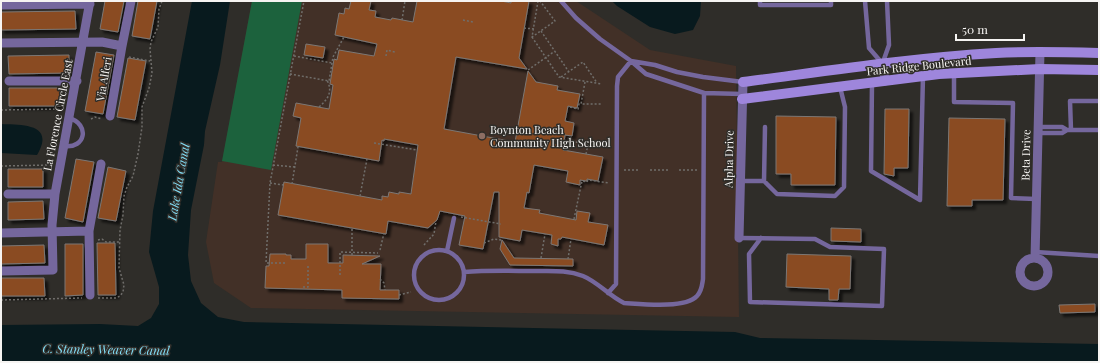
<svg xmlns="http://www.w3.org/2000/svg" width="1100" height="363" font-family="'Playfair Display',serif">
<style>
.education{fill:#423027}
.green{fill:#1c623d}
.water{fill:#081a1e}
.building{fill:#8a4c20;stroke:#7c7775;filter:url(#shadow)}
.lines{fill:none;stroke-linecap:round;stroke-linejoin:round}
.path{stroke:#706e6b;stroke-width:1.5;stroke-dasharray:2 2;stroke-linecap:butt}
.lane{stroke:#75679d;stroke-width:4.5}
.street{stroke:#75679d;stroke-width:9}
.secondary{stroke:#9e86dc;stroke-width:10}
.education-dot{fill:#8d6e63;stroke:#2f2d29;stroke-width:1.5}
.labels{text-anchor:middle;stroke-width:3;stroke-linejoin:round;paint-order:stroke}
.street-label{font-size:11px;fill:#f6f4f2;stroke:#2f2d29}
.poi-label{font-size:11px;fill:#f6f4f2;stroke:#2f2d29;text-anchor:start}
.water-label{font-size:12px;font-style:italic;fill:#83dff8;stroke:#2f2d29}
</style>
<defs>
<filter id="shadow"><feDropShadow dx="3.5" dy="3.5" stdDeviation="1" flood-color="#0009"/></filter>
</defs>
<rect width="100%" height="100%" fill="#2f2d29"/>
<path class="education" d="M252 1H576L650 50 736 66 739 317 251 308 214 283 206 242 218 162H222Z"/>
<path class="green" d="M252 1H302L271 170 222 161Z"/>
<path class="water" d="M192 1H230L220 65 205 131 204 145 191 210 188 255 191 281 201 303 218 317 244 322 735 332 760 338 1099 344V362H1V325L100 324 138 326 151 318 159 304V287L149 252 153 211Z
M612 1H701L700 16 693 30 675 34 650 27 617 6Z
M1 124C21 125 56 123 37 155L1 153Z"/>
<path class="building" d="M105 1H124L118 32 100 29Z
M138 1H157L150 39 132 36Z
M351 1H371L369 10 376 11 375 17 391 20 392 18 413 22 417 1H501L511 3V1H529L519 58 527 69 456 57 444 129 515 142 528 71 536 82 558 86 557 90 580 94 577 108 568 106 565 121 574 123 572 136 565 135 563 150 603 157 598 181 587 179V181L580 180V185L566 182 568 171 534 165 529 193 527 192 524 208 540 210 539 213 576 220 577 211 590 213 588 222 608 225 604 245 562 237 561 239H558V246L551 244 552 235 522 230 520 241 499 237V192H494L483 249 459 245 465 216 440 211 437 220 428 228 388 221 386 234 278 215 284 182 382 200V196L388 197 389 192 399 194V192L411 194 418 145 384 139V141L382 140 379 161 296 146 301 118 293 116 296 103 329 109 333 85 330 84 334 59 337 60 339 50 374 56 377 44 335 35 339 13 344 14 345 8 349 9Z
M75 11 76 29 1 30V12Z
M306 44 325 47 323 58 304 55Z
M96 52 114 55 103 114 85 111Z
M69 55V73L9 74 8 56Z
M128 58 146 61 135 120 117 117Z
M9 88H61V106H9Z
M885 109H909L908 168H894V176L884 174Z
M776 116 836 117 835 185H791V174H776Z
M949 118 1005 119 1003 200H972V206H947Z
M76 159 94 162 83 222 65 218Z
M108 167 126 171 116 221 98 218Z
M8 169H43V187H8Z
M43 201 44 219 8 220V202Z
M831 228 861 229V242L831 241Z
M502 240 514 258 573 259V266L510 265 500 249Z
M97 243H115L116 295H98Z
M65 244H83V295L65 296Z
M306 244H328V263H343V255L380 256 362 264H381L380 290H399V299L342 298V290L265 288 266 266H269L270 254H286V255H291V259H306Z
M44 245 45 263 1 264V246Z
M787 254 851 256 850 289H839L838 300H829V289L786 287Z
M1 278H44L45 296H1Z
M1095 304V312L1060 313 1059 305Z"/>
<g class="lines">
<path class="path" d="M538 1 532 37 555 21 540 1
M402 20 405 1
M463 20 473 22
M524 28 534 29
M541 31 569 72
M532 37 559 77 602 84
M294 56 332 63
M386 56 387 50 395 52
M129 57 150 61
M528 70 555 51
M290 74 329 81 333 57 344 37
M561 77 583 62 597 83
M585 82 581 104H602
M319 107C328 99 333 92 327 80
M570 107 578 109 579 104H581
M1 110 61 109
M91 119 95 117 102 119
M556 139 588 144 602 145
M374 143 417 150
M555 148 557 136
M586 154 588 144
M273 165 295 167
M1 166 51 165
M624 170H640
M650 170H669
M679 170H697
M270 183 283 185
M292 184 298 147
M360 196 367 159
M461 217 501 224
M574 219 582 181 587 182 588 180 609 183
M98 240 102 239 106 242H119
M484 243 494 239 502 240
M424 245 434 234 436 221
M380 250 384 233
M352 255V228
M541 258 545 234
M568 259 571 239
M285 263H266L270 183 304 1
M340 275V252L378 253
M380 279 384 283 385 290
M303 287H308V265
M399 295 411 292
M98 298H116L120 296 123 292 124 285 119 268 120 230 123 215 124 196 127 187 133 176 138 154 142 127V107L149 88 152 73 150 49 151 42 158 27 159 9 162 1
M1 300 82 298"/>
<path class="lane" d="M561 1 576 18 600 39 631 61 655 65 677 72 703 77 743 82
M760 1V5H831V1
M865 1 869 48 882 63
M883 62 889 45 887 1
M954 73V102L1013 103 1011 198 1036 199
M872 83 871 171 920 200 923 76
M704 93 742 94
M1038 127H1062L1067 130H1099
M1071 130 1070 101H1099
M1038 133H1062L1067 130
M64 146C86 149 90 124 69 118
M740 181H764L765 127
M764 181 777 194 835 196 844 187 845 107 840 87
M739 238 815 239 830 247 884 249 882 306 750 302 749 254 761 238
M414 275a25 25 0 1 1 50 0a25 25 0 1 1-50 0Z
M447 251 454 218
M1035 252 1099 256
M464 272C488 270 513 271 537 271 553 271 568 270 583 276 598 282 609 296 624 303 641 304 685 309 697 296 702 291 702 285 703 279L704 93 646 74 631 61 618 77 617 86 616 284 608 293"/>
<path class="street" d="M1 5 90 4
M1 43 102 42 122 46 131 1
M883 64 885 81
M9 81H77
M110 116 122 46
M8 194H55
M1 233 89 231
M739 238 743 82
M1035 258 1040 52
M1020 272a14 14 0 1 1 28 0a14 14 0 1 1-28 0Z
M1 271 53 270 52 225 55 194 90 1
M90 295 89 231 101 164"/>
<path class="secondary" d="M743 82C827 71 911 58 996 53 1030 51 1065 52 1099 53
M742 99 939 74 1040 69 1099 70"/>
</g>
<circle class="education-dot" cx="482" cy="136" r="4"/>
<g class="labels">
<g class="street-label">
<text transform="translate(919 66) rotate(-6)" y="4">Park Ridge Boulevard</text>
<text transform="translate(104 79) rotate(-80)" y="4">Via Alferi</text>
<text transform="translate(58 115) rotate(-79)" y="4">La Florence Circle East</text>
<text transform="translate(1026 155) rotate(-89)" y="4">Beta Drive</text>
<text transform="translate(729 159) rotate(-89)" y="4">Alpha Drive</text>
</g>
<g class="poi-label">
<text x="490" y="134">Boynton Beach<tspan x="490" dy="13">Community High School</tspan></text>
</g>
<g class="water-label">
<text transform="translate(179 182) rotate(-80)" y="4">Lake Ida Canal</text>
<text transform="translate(106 350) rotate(1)" y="4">C. Stanley Weaver Canal</text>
</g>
</g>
<rect width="1100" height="363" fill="none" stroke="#f6f4f2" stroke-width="4"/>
<path d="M956 34v6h68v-6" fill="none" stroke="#f6f4f2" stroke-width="2"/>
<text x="962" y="34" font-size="12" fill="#f6f4f2" stroke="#2f2d29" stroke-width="3" paint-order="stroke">50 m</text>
</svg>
